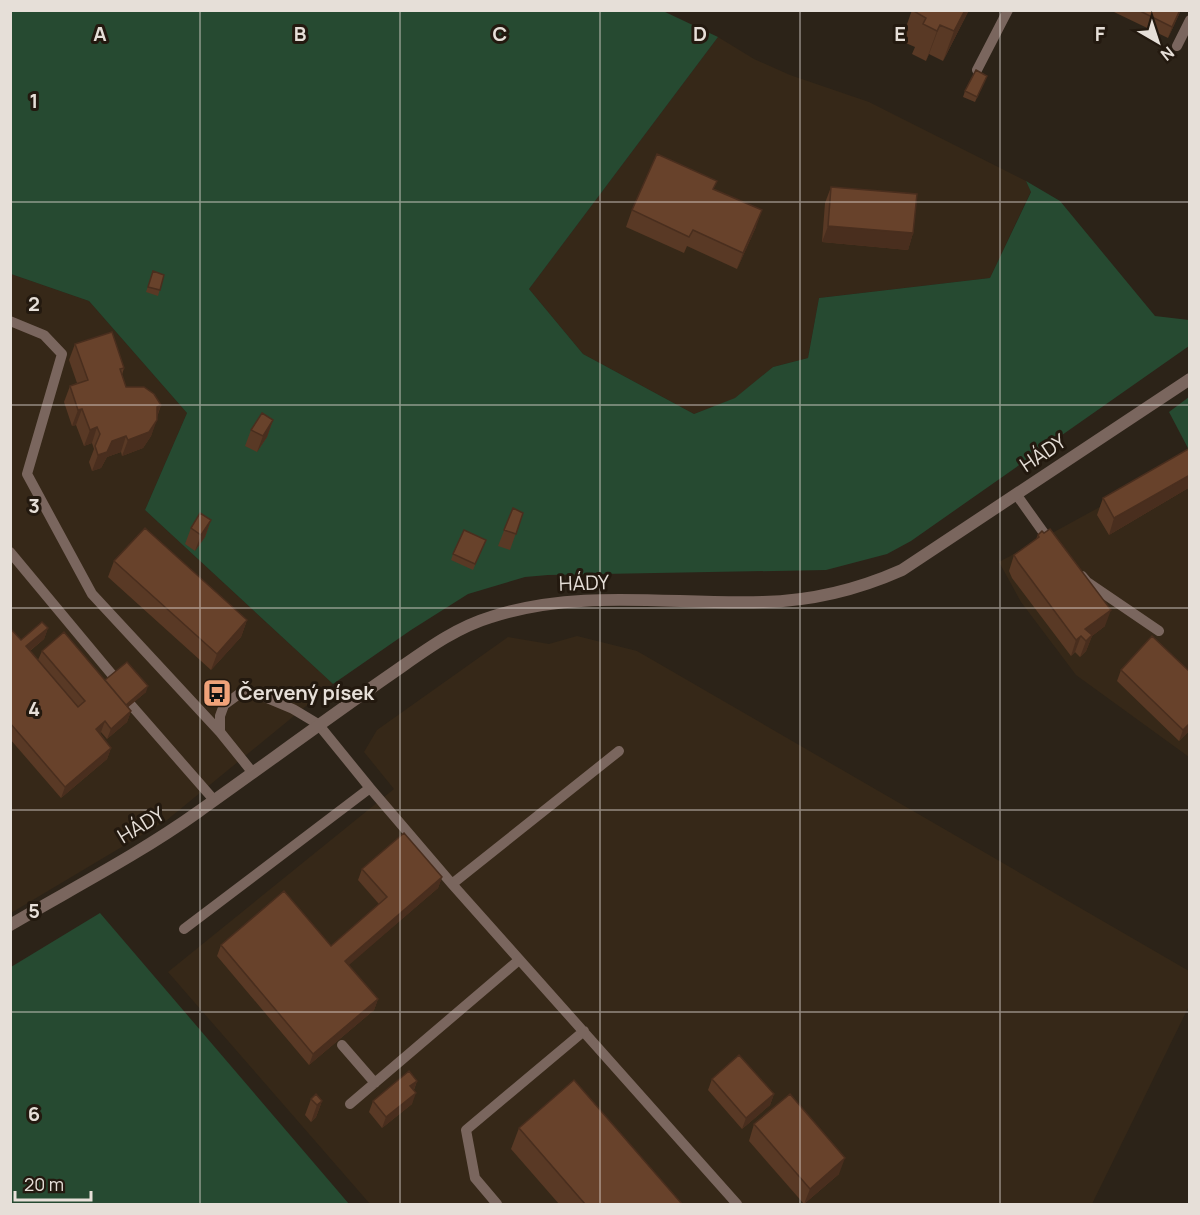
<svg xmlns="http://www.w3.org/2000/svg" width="1200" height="1215" font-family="Manrope,sans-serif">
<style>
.built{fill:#362818}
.green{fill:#264a31}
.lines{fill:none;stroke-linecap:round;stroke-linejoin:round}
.lane{stroke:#7a665e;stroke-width:10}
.street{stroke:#7a665e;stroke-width:12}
.wall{fill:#593925}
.shaded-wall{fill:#492e1e}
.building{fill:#68422b;stroke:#492e1e;stroke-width:1.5}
.grid{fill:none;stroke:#e6dfd8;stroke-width:1.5;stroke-opacity:0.55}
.labels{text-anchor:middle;stroke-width:6;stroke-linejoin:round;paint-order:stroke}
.street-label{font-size:20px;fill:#e6dfd8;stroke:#23190f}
.poi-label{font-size:20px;font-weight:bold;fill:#e6dfd8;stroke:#23190f;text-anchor:start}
.grid-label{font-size:20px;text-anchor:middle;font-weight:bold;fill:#e6dfd8;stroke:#23190f;stroke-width:6;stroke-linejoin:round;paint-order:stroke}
</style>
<rect width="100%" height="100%" fill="#2c2318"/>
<path class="built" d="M718 37 754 59 790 75 869 102 1026 181 1031 191 990 278 819 298 808 358 773 367 736 398 694 414 583 354 529 289Z
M11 274 89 301 187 413 145 510 333 684 167 820 11 913Z
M1186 460 1189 461V757L1076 675 1021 602 999 562Z
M577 636 637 651 1189 971 1190 1004 1092 1204H370L168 972 394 789 364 752 377 730 508 637 549 644Z"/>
<path class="green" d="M11 11H663L718 37 529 289 583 354 694 414 735 398 773 367 808 358 819 298 990 278 1031 192 1026 181 1060 201 1155 316 1189 320V346L911 541 887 554 826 570 548 575 525 577 468 594 411 630 333 684 145 510 187 413 89 301 11 274Z
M1189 397V450L1169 412Z
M100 913 349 1204H11V967Z"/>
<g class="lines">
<path class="lane" d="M1177 46 1190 20
M977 70 1008 10
M10 321 44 335 62 354 27 474 92 594 220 732 253 773
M1016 494 1051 543
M10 552 114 677 131 705 214 800
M1082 576 1087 582 1159 631
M220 732V716L224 705 239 694 249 693 262 696 293 709 318 724 370 788 452 884 737 1204
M452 884 619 751
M184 929 370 788
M342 1045 375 1083
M350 1104 519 960
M497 1204 475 1178 466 1130 584 1031"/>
<path class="street" d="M10 925C73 888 139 854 198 812 260 768 321 723 384 679 418 656 451 629 491 617 579 588 672 605 763 602 812 601 857 590 902 570L1190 379"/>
</g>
<path class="wall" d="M912 10H969L943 61 929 54 926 61 912 54 915 47 901 41Z
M1115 10H1181L1168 38 1114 12Z
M987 76 975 102 963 97 965 91Z
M831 187 913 233 908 250 822 242 825 203Z
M714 189 756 227 737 269 687 246 684 253 626 227 632 210Z
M153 271 164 275 158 296 146 292Z
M75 344 124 368 122 375 126 387 161 405 151 436 143 448 122 456 121 452 107 457 101 468 92 471 89 462 94 449 92 443 84 446 76 425 72 426 64 402 70 386 77 383 69 360Z
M273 420 267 437 257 452 245 446 251 430Z
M1190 448V487L1109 535 1097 515 1103 498Z
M513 508 523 513 510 550 498 546Z
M211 520 205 537 195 551 185 544 191 528Z
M1038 535 1105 626 1092 636 1086 651 1080 657 1075 652 1071 656 1012 578 1009 571 1014 555 1036 539Z
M486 540 473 570 451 560 453 554Z
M114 561 247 620 241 637 211 670 108 577Z
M10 628 21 640 48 628 44 639 30 651 38 660 42 651 105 680 146 692 128 707 131 711 127 722 107 739 101 732 100 733 111 748 107 759 61 798 10 739Z
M1121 670 1190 672V730L1179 741 1117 681Z
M362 869 442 877 438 888 348 965 378 999 374 1010 309 1065 217 956 221 945 331 946 379 904 358 880Z
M712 1079 774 1094 770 1105 742 1129 708 1090Z
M417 1081 414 1090 412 1104 382 1128 369 1112 373 1101Z
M311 1099 322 1101 316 1117 311 1122 305 1115Z
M754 1124 839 1174 804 1204 749 1141Z
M519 1128 682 1204H559L511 1149Z"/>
<path class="shaded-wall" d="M965 10H969L943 61 954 31Z
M1180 10H1181L1168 38 1172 27Z
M940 25 929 54 926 61 937 31Z
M762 210 756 227 737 269 743 253Z
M828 226 913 233 908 250 822 242Z
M161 405 155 421 157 407Z
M82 409 76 425 72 426 78 410Z
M157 420 151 436 143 448 122 456 128 440Z
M273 420 267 437 257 452 263 436Z
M97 427 92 443 84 446 90 430Z
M126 436 121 452 107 457 101 468 92 471 98 455 112 441Z
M1190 475V487L1109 535 1114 518Z
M211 520 205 537 195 551 201 535Z
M1111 610 1105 626 1092 636 1086 651 1080 657 1086 641 1085 629Z
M247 620 241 637 211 670 217 654Z
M48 628 44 639 22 657 26 646Z
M1081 636 1075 652 1071 656 1076 640Z
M148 686 146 692 120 714 122 709Z
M131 711 127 722 107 739 111 729Z
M105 721 101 732 92 740 96 729Z
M1190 723V730L1179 741 1183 730Z
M111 748 107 759 61 798 65 787Z
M442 877 438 888 341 972 345 961Z
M378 999 374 1010 309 1065 313 1054Z
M417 1081 413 1092 410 1086Z
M416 1093 412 1104 382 1128 386 1117Z
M774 1094 770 1105 742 1129 746 1118Z
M322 1101 316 1117 311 1122 317 1105Z
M845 1158 839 1174 804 1204 810 1189Z"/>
<path class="building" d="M912 10H965L954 31 940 25 937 31 923 24 926 18Z
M1138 10H1180L1172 27Z
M976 70 987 76 977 97 965 91Z
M657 154 717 181 713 189 762 210 743 253 693 230 689 237 632 210Z
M831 187 917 194 913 233 828 226Z
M153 271 164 275 160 290 148 287Z
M112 332 124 368 120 369 126 387H144L154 394 161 405 157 407V420L149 432 128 440 126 436 112 441 107 452 98 455 95 446 100 434 97 427 90 430 82 409 78 410 70 386 88 380 75 344Z
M262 413 273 420 263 436 251 430Z
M1190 448V475L1114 518 1103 498Z
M513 508 523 513 516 534 504 530Z
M200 513 211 520 201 535 191 528Z
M145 528 247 620 217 654 114 561Z
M1050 529 1111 610 1085 629 1092 635 1086 641 1081 636 1076 640 1018 562 1014 555 1039 537 1038 535 1042 531 1044 533Z
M464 530 486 540 475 564 453 554Z
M42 622 48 628 26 646 78 707 85 701 42 651 64 632 131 711 111 729 105 721 96 729 111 748 65 787 10 723V628L21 640Z
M1152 636 1190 672V723L1183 730 1121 670Z
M127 662 148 686 126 705 105 680Z
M404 833 442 877 345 961 378 999 313 1054 221 945 284 891 331 946 387 897 362 869Z
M739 1055 774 1094 746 1118 712 1079Z
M409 1071 417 1081 410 1086 416 1093 386 1117 373 1101Z
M574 1080 682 1204H585L519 1128Z
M316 1094 322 1101 317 1105 311 1099Z
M790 1094 845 1158 810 1189 754 1124Z"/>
<path class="grid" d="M200 10V1204M400 10V1204M600 10V1204M800 10V1204M1000 10V1204M10 202H1190M10 405H1190M10 608H1190M10 810H1190M10 1012H1190"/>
<defs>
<g id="bus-square" transform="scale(1.5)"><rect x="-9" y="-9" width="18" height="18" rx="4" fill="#f0a279" stroke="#23190f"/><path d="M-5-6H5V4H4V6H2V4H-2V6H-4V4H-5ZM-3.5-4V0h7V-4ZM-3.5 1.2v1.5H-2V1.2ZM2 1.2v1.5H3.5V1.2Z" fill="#111"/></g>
</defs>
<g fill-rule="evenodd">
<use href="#bus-square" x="217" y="693"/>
</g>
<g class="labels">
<g class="street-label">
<text transform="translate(1043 453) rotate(-34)" y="7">HÁDY</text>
<text transform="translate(584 583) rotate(-2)" y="7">HÁDY</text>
<text transform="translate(141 825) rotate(-31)" y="7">HÁDY</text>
</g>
<g class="poi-label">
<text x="238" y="700">Červený písek</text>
</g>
</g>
<g class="grid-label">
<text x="100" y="41">A</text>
<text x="300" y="41">B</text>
<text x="500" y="41">C</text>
<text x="700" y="41">D</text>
<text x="900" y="41">E</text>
<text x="1100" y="41">F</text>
<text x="34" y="108">1</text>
<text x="34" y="311">2</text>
<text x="34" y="513">3</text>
<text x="34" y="716">4</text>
<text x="34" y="918">5</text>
<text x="34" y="1121">6</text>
</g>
<rect width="1200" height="1215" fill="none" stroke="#e6dfd8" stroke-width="24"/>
<g transform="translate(1158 42) rotate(141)" stroke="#23190f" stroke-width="4.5" paint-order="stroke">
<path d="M0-4.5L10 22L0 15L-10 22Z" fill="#e6dfd8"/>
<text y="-9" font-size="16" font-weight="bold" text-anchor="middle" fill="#e6dfd8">N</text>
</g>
<path d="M15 1191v9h76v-9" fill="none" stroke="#e6dfd8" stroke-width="3"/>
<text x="24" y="1191" font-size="18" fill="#e6dfd8" stroke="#23190f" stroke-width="4.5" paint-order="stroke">20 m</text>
</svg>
